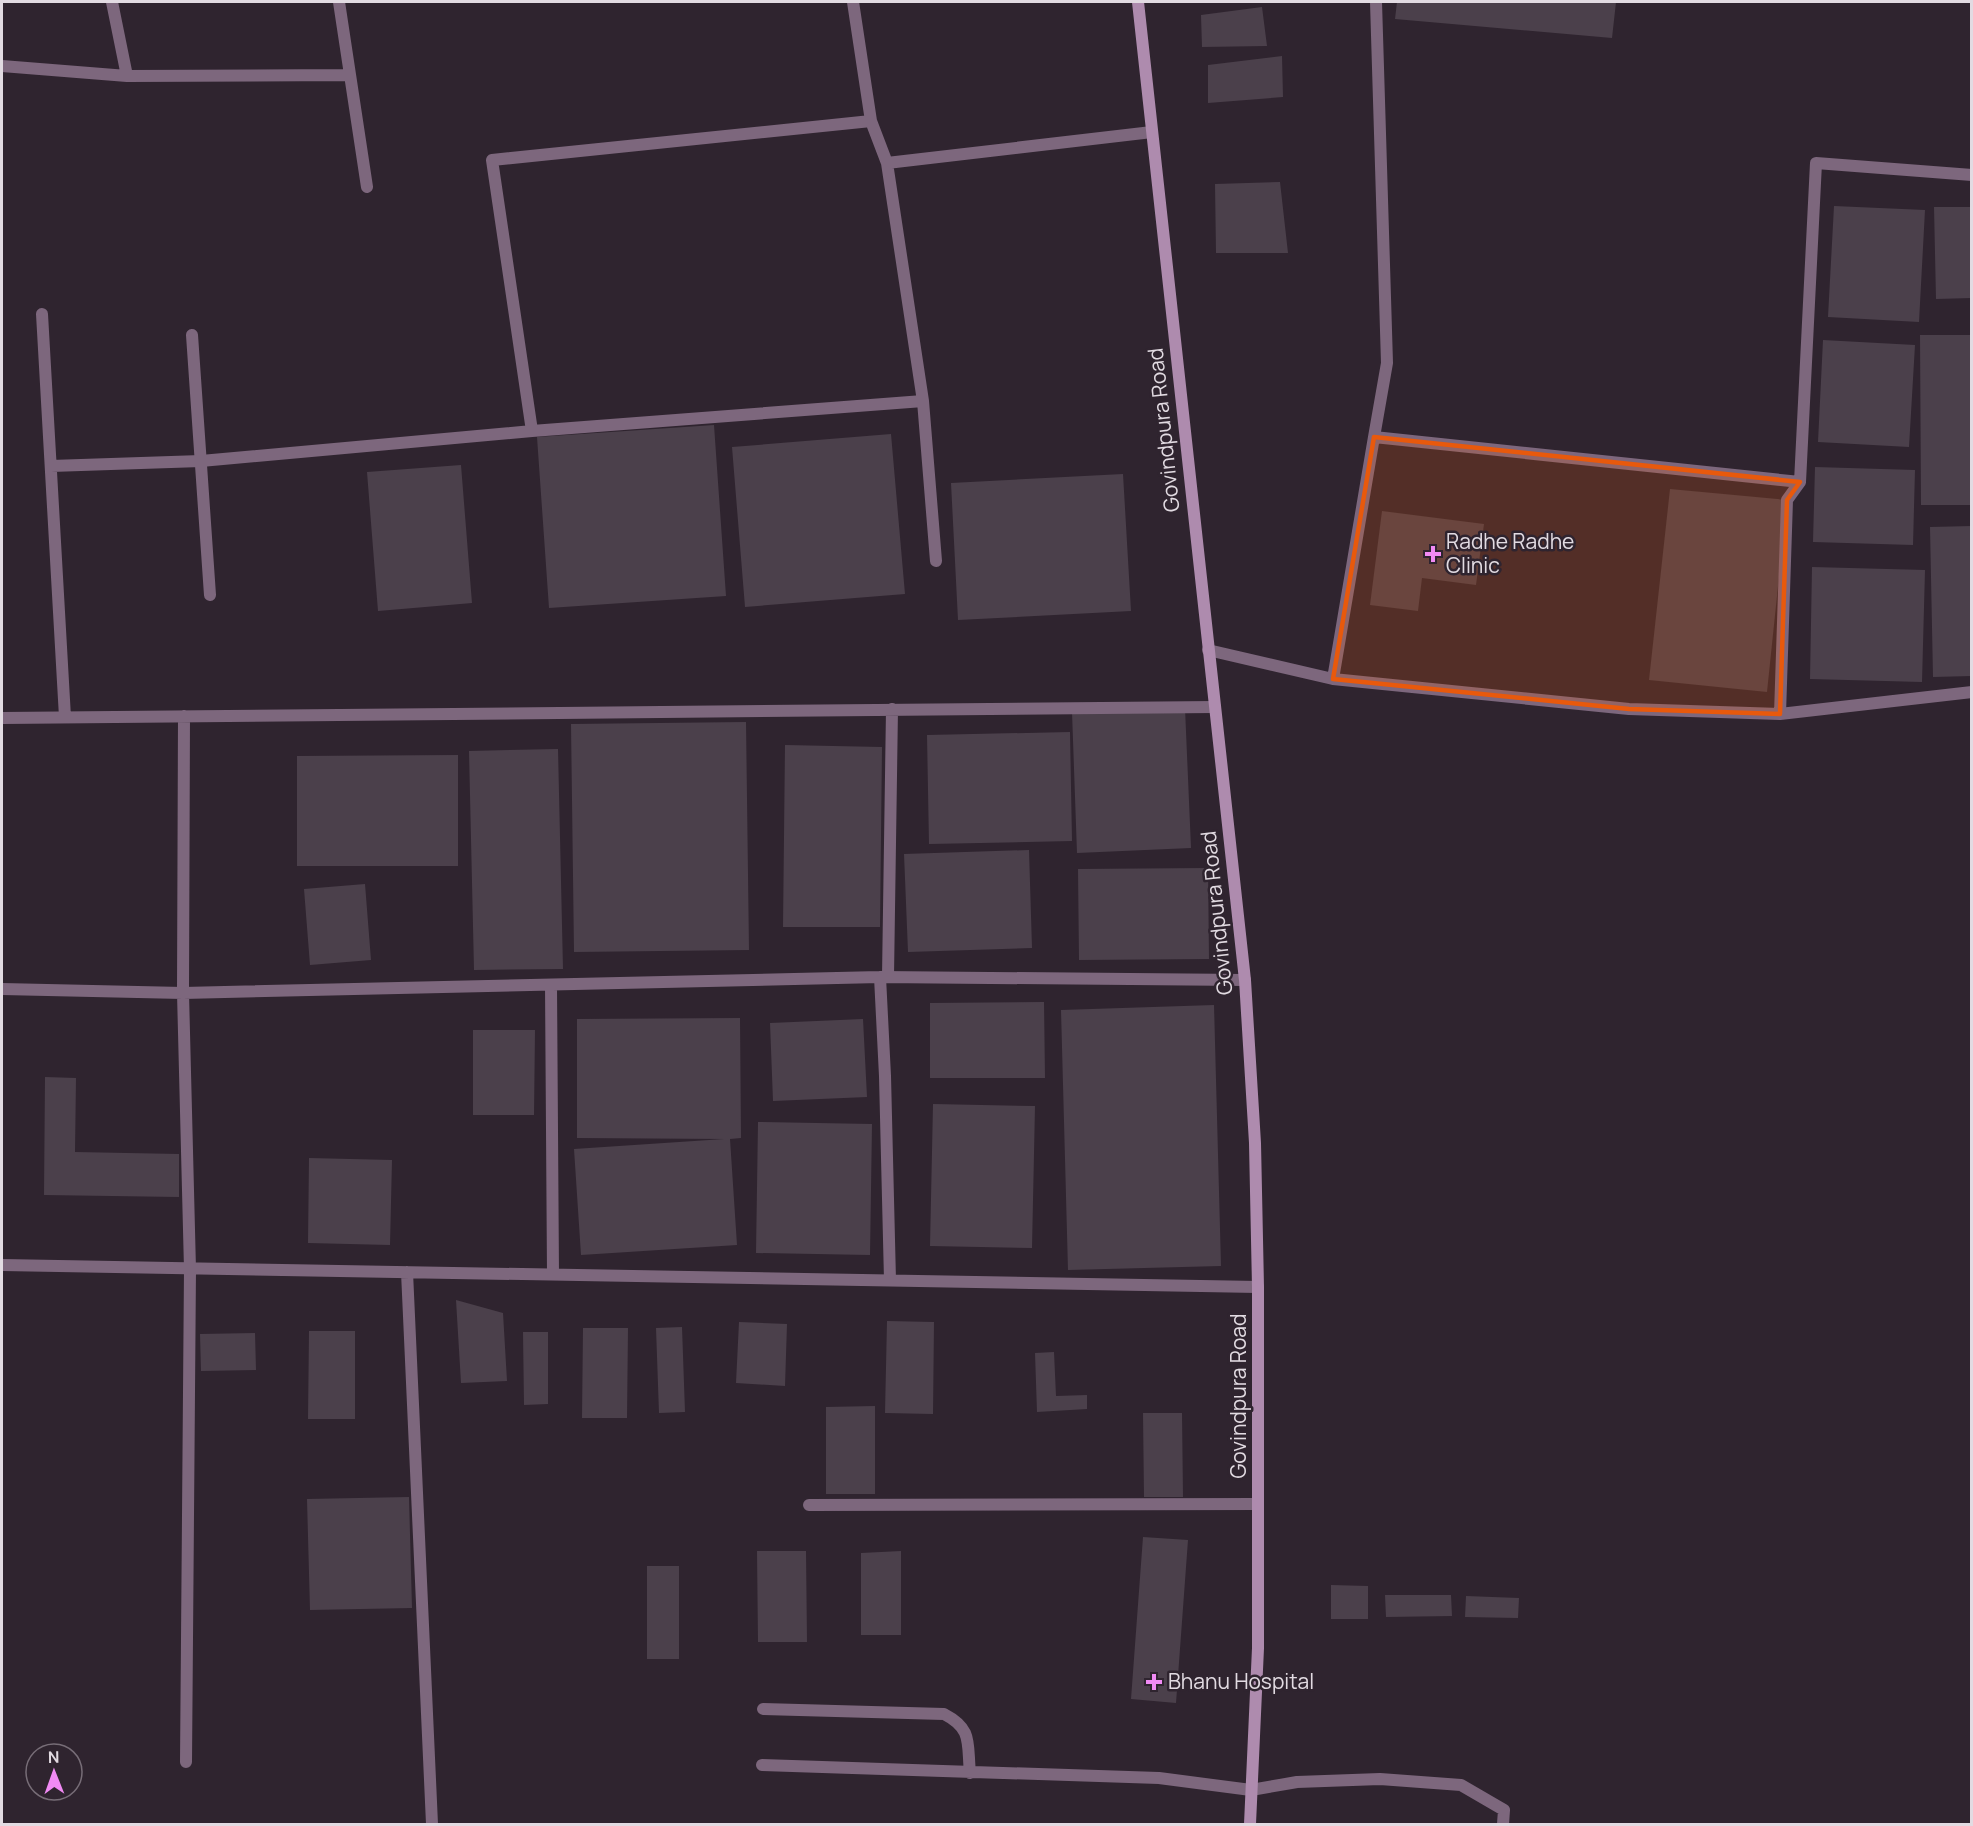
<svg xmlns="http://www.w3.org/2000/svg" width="1973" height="1826" font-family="Manrope,sans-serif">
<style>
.building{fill:#4b404b}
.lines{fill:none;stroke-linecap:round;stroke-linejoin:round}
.lane{stroke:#7d677d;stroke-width:12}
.street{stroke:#7d677d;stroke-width:12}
.secondary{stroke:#ae8bae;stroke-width:12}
.marked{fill:#e8590c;fill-opacity:0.2;stroke:#e8590c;stroke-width:4.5;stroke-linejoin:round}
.poi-dot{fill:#f18af4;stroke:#2f242f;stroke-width:2}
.labels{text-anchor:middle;stroke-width:5;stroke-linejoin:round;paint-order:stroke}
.street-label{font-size:21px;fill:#e2dbe2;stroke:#2f242f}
.poi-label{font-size:21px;fill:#e2dbe2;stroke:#2f242f;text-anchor:start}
</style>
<rect width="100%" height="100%" fill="#2f242f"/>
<path class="building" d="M1397 2H1616L1612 38 1395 19Z
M1262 7 1267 46 1202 47 1201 15Z
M1282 56 1283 97 1208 103V65Z
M1280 182 1288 253H1216L1215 184Z
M1834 206 1925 210 1919 322 1828 317Z
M1934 207H1972V298L1936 299Z
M1920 335H1972V505H1921Z
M1823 340 1915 345 1909 447 1818 442Z
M714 425 726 596 549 608 537 437Z
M891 434 905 594 745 607 732 447Z
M461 465 472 603 378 611 367 472Z
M1815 467 1915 470 1913 545 1813 542Z
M1123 474 1131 611 958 620 951 483Z
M1670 489 1787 500 1767 692 1649 680Z
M1382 511 1484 524 1476 585 1422 578 1418 611 1370 605Z
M1972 526V676L1933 677 1930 527Z
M1812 567 1925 570 1922 682 1810 679Z
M1185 708 1191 848 1077 853 1072 712Z
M746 722 749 950 574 952 571 724Z
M1070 732 1072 841 929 844 927 735Z
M785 745 882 747 880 927H783Z
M558 749 563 969 474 970 469 751Z
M458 755V866H297V756Z
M1029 850 1032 948 908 952 904 854Z
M1208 868 1209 959 1079 960 1078 869Z
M365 884 371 960 310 965 304 889Z
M1044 1002 1045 1078H930V1003Z
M1214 1005 1221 1266 1068 1270 1061 1010Z
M740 1018 741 1138 730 1139 737 1245 581 1255 574 1149 724 1139 577 1138V1019Z
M863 1019 867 1097 773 1101 770 1023Z
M473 1030H535L534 1115H473Z
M45 1077 76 1078 75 1152 179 1154V1197L44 1195Z
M933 1104 1035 1106 1032 1248 930 1246Z
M758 1122 872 1124 870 1255 756 1253Z
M309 1158 392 1160 390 1245 308 1243Z
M456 1300 503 1313 507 1381 461 1383Z
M887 1321 934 1322 933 1414 885 1413Z
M739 1322 787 1324 785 1386 736 1383Z
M682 1327 685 1412 659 1413 656 1328Z
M583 1328H628L627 1418H582Z
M309 1331H355V1419H308Z
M523 1332H548V1404L524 1405Z
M255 1333 256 1370 201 1371 200 1334Z
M1054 1352 1056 1396 1087 1395V1409L1037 1412 1035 1353Z
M875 1406V1494H826V1407Z
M1143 1413H1182L1183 1497H1144Z
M409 1497 412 1608 310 1610 307 1499Z
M1143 1537 1188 1540 1176 1703 1131 1699Z
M757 1551H806L807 1642H758Z
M901 1551V1635H861V1553Z
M647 1566H679V1659H647Z
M1331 1585 1368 1586V1619H1331Z
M1385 1595H1451L1452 1616 1386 1617Z
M1466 1596 1519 1598 1518 1618 1465 1617Z"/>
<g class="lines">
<path class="lane" d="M763 1709 944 1714C973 1729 967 1743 970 1773
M762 1765 1159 1778 1251 1790"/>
<path class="street" d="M112 2 127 76
M339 2 367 187
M853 2 871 121 887 163 923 401 936 561
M2 66 127 76 350 75
M887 163 1152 132
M42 314 65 717
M192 335 210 595
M532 431 492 160 871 121
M1374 437 1387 363 1376 2
M51 466 201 461 532 431 923 401
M1208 650 1333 679 1629 709 1780 714 1972 692
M1333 679 1374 437 1800 482 1816 163 1972 175
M1780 714 1787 500 1800 482
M184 716 183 993 190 1269 186 1762
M2 718 1215 707
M880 977 885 1076 890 1280
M888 977 892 709
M551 985 553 1274
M2 989 183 993 880 977 1245 980
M2 1265 1258 1287
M407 1272 432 1824
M809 1505 1258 1504
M1251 1790 1297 1782 1380 1779 1461 1785 1504 1810 1503 1824"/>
<path class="secondary" d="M1138 2 1245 980 1255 1143 1258 1287V1648L1250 1824"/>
</g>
<path class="marked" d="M1374 437 1800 482 1787 500 1780 714 1629 709 1333 679Z"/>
<g class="poi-dot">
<path d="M1430 545h6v6h6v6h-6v6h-6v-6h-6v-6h6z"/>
<path d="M1151 1673h6v6h6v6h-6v6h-6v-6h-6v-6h6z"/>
</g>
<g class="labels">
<g class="street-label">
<text transform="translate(1164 430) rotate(-96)" y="7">Govindpura Road</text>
<text transform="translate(1217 913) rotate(-96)" y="7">Govindpura Road</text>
<text transform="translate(1239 1396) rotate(-90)" y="7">Govindpura Road</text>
</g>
<g class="poi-label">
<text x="1446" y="549">Radhe Radhe<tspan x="1446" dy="24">Clinic</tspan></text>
<text x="1168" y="1689">Bhanu Hospital</text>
</g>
</g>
<rect width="1973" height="1826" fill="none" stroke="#e2dbe2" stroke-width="6"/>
<g transform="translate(54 1772) rotate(359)"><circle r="28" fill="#2f242f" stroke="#776d77" stroke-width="1.5"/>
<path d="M0-4.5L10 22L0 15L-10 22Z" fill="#f18af4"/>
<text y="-9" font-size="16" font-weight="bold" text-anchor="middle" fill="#e2dbe2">N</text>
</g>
</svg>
